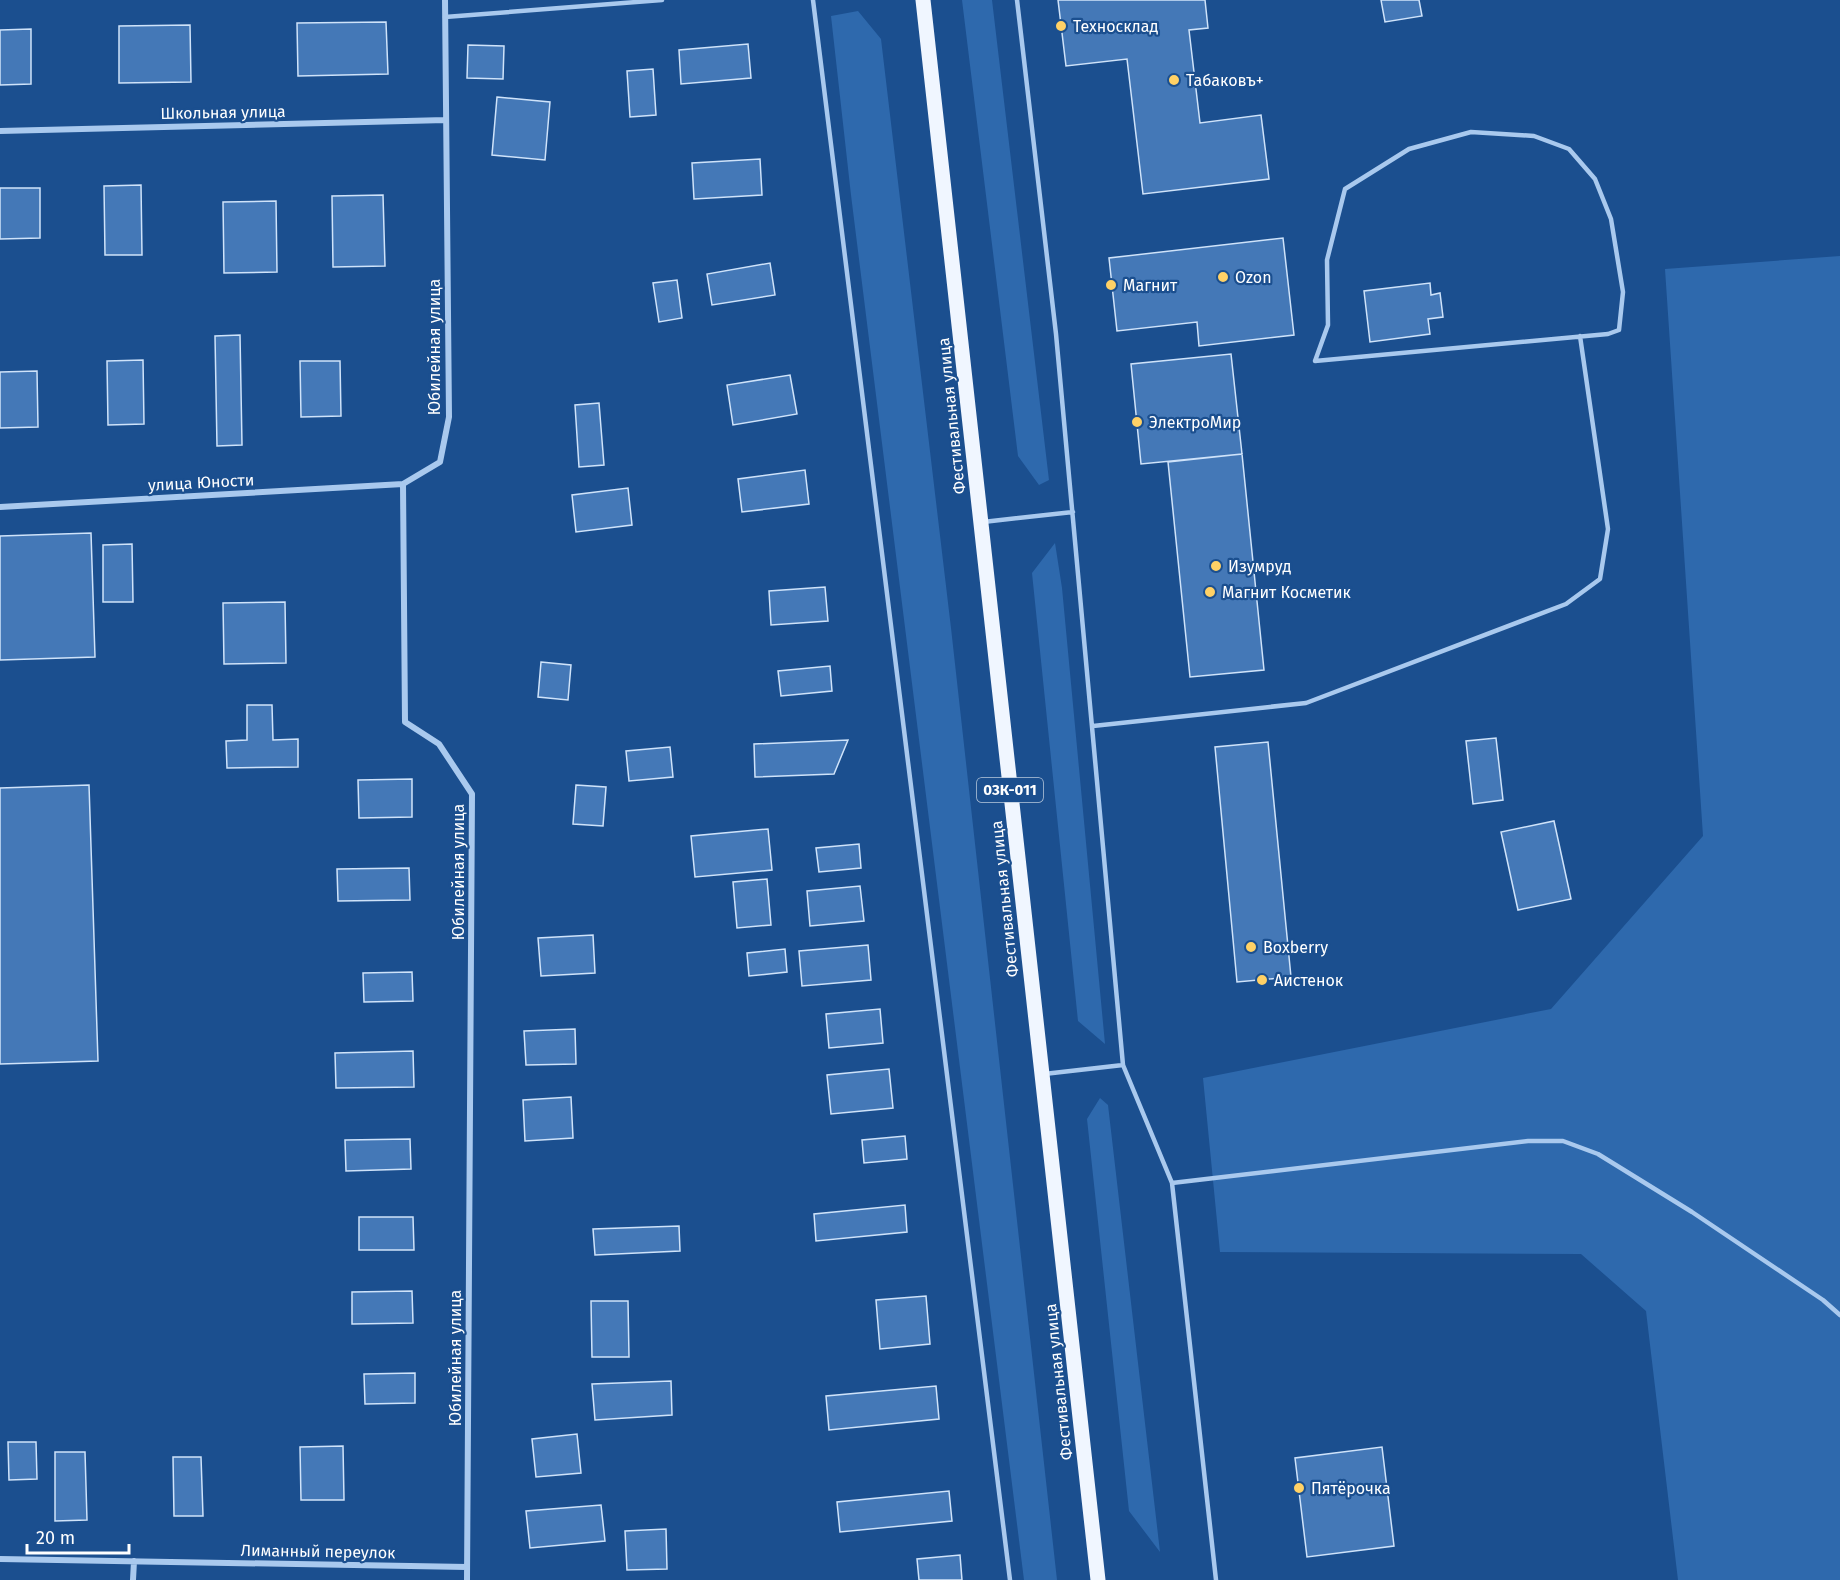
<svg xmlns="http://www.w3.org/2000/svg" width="1840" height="1580" font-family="'Fira Sans',sans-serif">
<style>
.green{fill:#2e69ad}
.building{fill:#4478b7;stroke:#cfe3fa;stroke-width:1.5}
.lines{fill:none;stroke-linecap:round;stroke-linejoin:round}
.lane{stroke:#a9c9ee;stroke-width:4.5}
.street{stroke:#a9c9ee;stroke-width:6}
.primary{stroke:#f0f6ff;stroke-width:15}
.poi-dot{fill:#ffd166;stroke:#1b4f8f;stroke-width:2}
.labels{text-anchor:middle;stroke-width:4.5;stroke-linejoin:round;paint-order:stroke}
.shield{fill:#1b4f8f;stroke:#bbcadd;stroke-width:1.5}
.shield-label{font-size:15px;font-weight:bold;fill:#fff}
.poi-label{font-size:16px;fill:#fff;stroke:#1b4f8f;text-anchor:start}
.street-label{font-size:16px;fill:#fff;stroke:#1b4f8f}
</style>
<rect width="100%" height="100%" fill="#1b4f8f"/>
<path class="green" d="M962 0H992L1049 480 1039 485 1018 456Z
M858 11 881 39 951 628 1057 1580H1024L851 195 831 16Z
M1840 256V1580H1678L1646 1311 1581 1254 1220 1252 1203 1078 1551 1009 1703 836 1665 269Z
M1055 543 1062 588 1105 1044 1078 1021 1032 573Z
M1100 1098 1108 1105 1160 1552 1129 1511 1087 1119Z"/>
<path class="building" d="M1058 0H1205L1208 28 1189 30 1200 123 1261 115 1269 179 1143 194 1127 59 1066 66Z
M1381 0H1419L1422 16 1385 22Z
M386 22 388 74 298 76 297 23Z
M190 25 191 82 119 83V26Z
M31 29V84L0 85V30Z
M748 44 751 78 681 84 679 50Z
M468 45 504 46 503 79 467 78Z
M653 69 656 115 630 117 627 71Z
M497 97 550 102 545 160 492 155Z
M760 159 762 195 694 199 692 163Z
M141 185 142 255H105L104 186Z
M0 188H40V238L0 239Z
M383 195 385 266 333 267 332 196Z
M276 201 277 272 224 273 223 202Z
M1283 238 1294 335 1199 346 1197 322 1117 331 1109 258Z
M770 263 775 295 712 305 707 274Z
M677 280 682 318 659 322 653 283Z
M1430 283 1431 295 1440 293 1443 317 1428 319 1430 334 1370 342 1364 291Z
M240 335 242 445 217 446 215 336Z
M1231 354 1242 454 1141 464 1131 364Z
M143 360 144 424 108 425 107 361Z
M300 361H340L341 416 301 417Z
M37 371 38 427 0 428V372Z
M790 375 797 414 733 425 727 385Z
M599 403 604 465 579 467 575 405Z
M1242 454 1264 670 1190 677 1168 462Z
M805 470 809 504 742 512 738 479Z
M628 488 632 525 576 532 572 495Z
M91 533 95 657 0 660V536Z
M132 544 133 602H103V545Z
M825 587 828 621 771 625 769 591Z
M285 602 286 663 224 664 223 603Z
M541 662 571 665 568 700 538 697Z
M830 666 832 691 781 696 778 671Z
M247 705H272L273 740 298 739V767L227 768 226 741 247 740Z
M1496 738 1503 800 1473 804 1466 741Z
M848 740 834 774 755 777 754 744Z
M1268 742 1291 977 1237 982 1215 747Z
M670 747 673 777 629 781 626 751Z
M412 779V817L359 818 358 780Z
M89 785 98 1061 0 1064V788Z
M576 785 606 787 603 826 573 824Z
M1554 821 1571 899 1518 910 1501 832Z
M768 829 772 870 695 877 691 836Z
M859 844 861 868 819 872 816 848Z
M409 868 410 900 338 901 337 869Z
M767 879 771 925 737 928 733 882Z
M860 886 864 921 810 926 807 891Z
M593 935 595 973 541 976 538 938Z
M868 945 871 980 802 986 799 951Z
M785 949 787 972 749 976 747 953Z
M412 972 413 1001 364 1002 363 973Z
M880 1009 883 1043 829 1048 826 1014Z
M575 1029 576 1064 526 1065 524 1031Z
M413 1051 414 1087 336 1088 335 1053Z
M889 1069 893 1108 831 1114 827 1075Z
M571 1097 573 1138 525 1141 523 1100Z
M905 1136 907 1159 864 1163 862 1140Z
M410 1139 411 1169 346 1171 345 1140Z
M905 1205 907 1232 816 1241 814 1214Z
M359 1217H413L414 1250H359Z
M679 1226 680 1251 595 1255 593 1229Z
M412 1291 413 1323 352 1324V1292Z
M926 1296 930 1344 880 1349 876 1300Z
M591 1301H628L629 1357H592Z
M415 1373V1403L365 1404 364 1374Z
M671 1381 672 1415 595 1420 592 1384Z
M936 1386 939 1419 829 1430 826 1396Z
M577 1434 581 1473 536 1477 532 1439Z
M8 1442H36L37 1479 9 1480Z
M343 1446 344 1500H301L300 1447Z
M1382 1447 1394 1546 1307 1557 1295 1458Z
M55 1452H85L87 1520 55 1521Z
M173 1457H201L203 1516H174Z
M949 1491 952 1521 840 1532 837 1502Z
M601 1505 605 1541 530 1548 526 1511Z
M666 1529 667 1569 627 1570 625 1531Z
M960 1555 962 1580H919L917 1559Z"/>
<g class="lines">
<path class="lane" d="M813 0 1010 1580
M1017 0 1056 334 1123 1065
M445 17 662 0
M1471 132 1534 136 1569 149 1595 179 1611 219 1623 292 1619 330 1608 334 1315 361 1328 325 1327 260 1345 189 1409 149Z
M983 522 1073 512
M1093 726 1306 703 1566 604 1600 579 1608 529 1580 336
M1044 1074 1123 1065 1172 1183 1216 1580
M1172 1183 1528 1141H1563L1598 1154 1692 1212 1823 1300 1840 1315"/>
<path class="street" d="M0 131 446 120
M403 484 405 722 439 744 472 794 467 1580
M0 507 403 484 440 462 449 417 445 0
M0 1559 467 1567
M133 1580 134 1561"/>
<path class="primary" d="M923 0 1098 1580"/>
</g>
<g class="poi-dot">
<circle cx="1061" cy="26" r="6"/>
<circle cx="1174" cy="80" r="6"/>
<circle cx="1223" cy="277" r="6"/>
<circle cx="1111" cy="285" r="6"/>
<circle cx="1137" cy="422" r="6"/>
<circle cx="1216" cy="566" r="6"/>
<circle cx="1210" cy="592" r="6"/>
<circle cx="1251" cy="947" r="6"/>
<circle cx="1262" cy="980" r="6"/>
<circle cx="1299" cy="1488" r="6"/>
</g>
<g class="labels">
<rect class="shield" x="977" y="778" width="66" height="24" rx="4.5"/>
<g class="shield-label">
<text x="1010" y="795">03К-011</text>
</g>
<g class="poi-label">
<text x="1073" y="32">Техносклад</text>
<text x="1186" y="86">Табаковъ+</text>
<text x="1235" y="283">Ozon</text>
<text x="1123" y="291">Магнит</text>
<text x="1149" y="428">ЭлектроМир</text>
<text x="1228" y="572">Изумруд</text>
<text x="1222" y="598">Магнит Косметик</text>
<text x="1263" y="953">Boxberry</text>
<text x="1274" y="986">Аистенок</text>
<text x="1311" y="1494">Пятёрочка</text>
</g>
<g class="street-label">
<text transform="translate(223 112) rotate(-1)" y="6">Школьная улица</text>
<text transform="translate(434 347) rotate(-90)" y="6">Юбилейная улица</text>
<text transform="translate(951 416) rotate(-96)" y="6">Фестивальная улица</text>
<text transform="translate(201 482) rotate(-3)" y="6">улица Юности</text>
<text transform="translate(458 872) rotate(-90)" y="6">Юбилейная улица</text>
<text transform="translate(1004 899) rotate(-96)" y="6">Фестивальная улица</text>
<text transform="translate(455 1358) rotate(-90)" y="6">Юбилейная улица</text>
<text transform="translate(1058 1382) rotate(-96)" y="6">Фестивальная улица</text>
<text transform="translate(318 1551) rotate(1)" y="6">Лиманный переулок</text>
</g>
</g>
<path d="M27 1544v9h102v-9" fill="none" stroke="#ffffff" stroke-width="3"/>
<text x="36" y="1544" font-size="18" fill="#ffffff" stroke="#1b4f8f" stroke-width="4.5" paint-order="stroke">20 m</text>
</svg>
